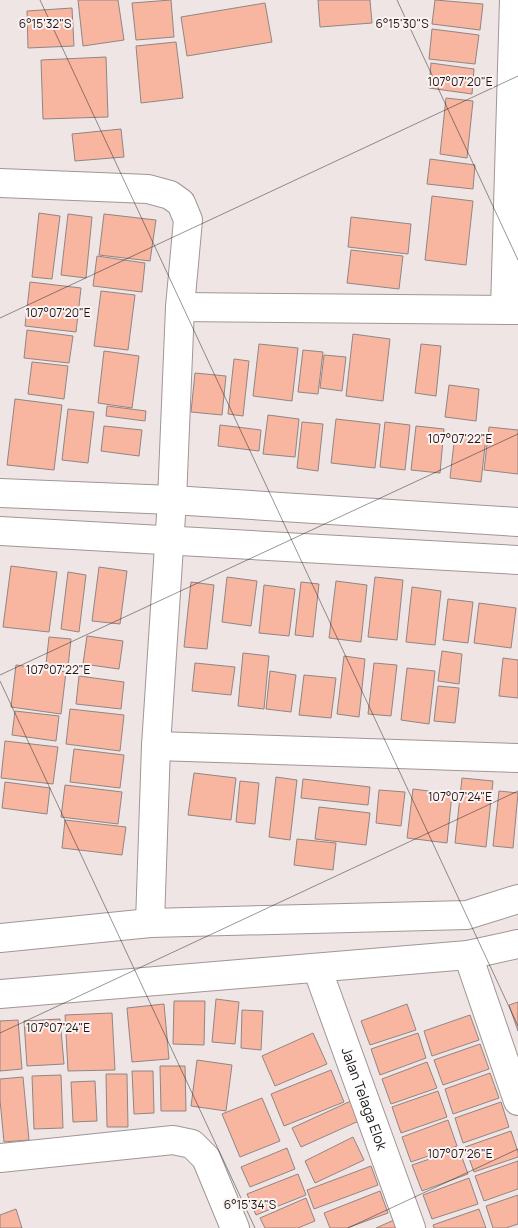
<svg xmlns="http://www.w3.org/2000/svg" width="518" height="1228" font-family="Manrope,sans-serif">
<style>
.building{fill:#f8b5a0;stroke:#908684}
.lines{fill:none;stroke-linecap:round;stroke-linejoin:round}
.street-casing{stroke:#a09696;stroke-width:30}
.street{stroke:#fff;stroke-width:28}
.ticks{fill:none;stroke:#1a1616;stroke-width:1;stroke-opacity:0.45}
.labels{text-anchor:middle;stroke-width:4;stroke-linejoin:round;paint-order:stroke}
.street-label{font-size:14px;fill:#1a1616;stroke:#fdf2f2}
.ticks-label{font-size:12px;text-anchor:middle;fill:#1a1616;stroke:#fdf2f2;stroke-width:4;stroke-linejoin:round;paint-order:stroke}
</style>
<rect width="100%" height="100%" fill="#efe5e5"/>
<path class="building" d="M78 0H118L124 40 83 46Z
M171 0 174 37 136 40 132 3Z
M318 0H370L372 23 320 27Z
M435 0 483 4 480 30 432 24Z
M265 3 272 42 187 56 181 17Z
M72 8 74 46 28 48 27 11Z
M432 29 479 35 475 64 429 59Z
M176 42 183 98 141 103 136 46Z
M106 57 108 117 43 119 41 60Z
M431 63 474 69 472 94 429 88Z
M446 98 473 101 467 158 440 154Z
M121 129 124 157 75 161 72 134Z
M430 159 475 165 473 189 427 184Z
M432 196 473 201 466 265 425 260Z
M39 213 60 216 52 279 32 277Z
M68 214 92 217 86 278 61 275Z
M104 214 156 220 150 261 99 255Z
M351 217 411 224 408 254 348 247Z
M351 250 403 256 399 289 347 283Z
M97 256 145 263 142 292 93 286Z
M30 282 81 288 76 332 25 326Z
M101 291 135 295 128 350 94 346Z
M27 330 73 336 69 363 24 358Z
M353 334 390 339 383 401 346 396Z
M259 344 298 348 292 401 253 396Z
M421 344 441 346 436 396 415 393Z
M303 350 323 352 318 394 298 392Z
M104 351 139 356 132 408 98 403Z
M324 355 346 357 342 391 320 388Z
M234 359 249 361 243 416 228 414Z
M32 362 68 366 64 399 28 394Z
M195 373 226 376 222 415 191 412Z
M449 385 479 389 476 421 445 417Z
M15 399 62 405 54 470 7 465Z
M107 406 146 411 145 421 106 416Z
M68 409 94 412 88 463 62 460Z
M268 415 299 419 295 457 263 454Z
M336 419 380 424 375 468 331 463Z
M302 422 323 424 318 471 297 468Z
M385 422 410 425 405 470 380 467Z
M220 425 261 430 259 451 218 446Z
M104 426 142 430 139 456 101 451Z
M416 426 444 429 440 473 411 470Z
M489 427 518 430V474L484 470Z
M455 434 486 437 481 482 450 478Z
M11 566 57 572 49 632 3 627Z
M99 567 127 571 120 624 92 621Z
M68 572 86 575 79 632 61 629Z
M227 577 257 581 251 626 222 622Z
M375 577 403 580 397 640 368 637Z
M336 581 367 585 361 642 329 638Z
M191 582 214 585 207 649 184 647Z
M301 582 319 584 313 637 295 635Z
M264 585 295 589 289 636 259 633Z
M412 587 441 591 435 645 406 642Z
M448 599 473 602 468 643 443 640Z
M479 603 516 608 511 648 474 643Z
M87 636 123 641 119 669 83 664Z
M49 637 71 639 68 667 46 664Z
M442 651 462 654 459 684 438 681Z
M243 653 269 656 264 709 238 706Z
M344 656 365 659 359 717 337 714Z
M503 658 518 660V698L499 696Z
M195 663 235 667 231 695 192 691Z
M374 663 397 665 391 716 368 714Z
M16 665 66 672 61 714 11 707Z
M407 668 435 671 429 724 401 720Z
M270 671 296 675 291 712 266 709Z
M304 675 336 678 331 718 299 715Z
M79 676 124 682 121 709 76 704Z
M438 686 459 688 455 723 434 721Z
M70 709 124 715 120 751 66 744Z
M15 711 59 716 56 741 12 735Z
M5 741 58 747 53 784 1 778Z
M74 749 124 755 120 788 70 782Z
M194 773 236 778 231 820 188 815Z
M276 777 297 780 290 840 269 837Z
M462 778 493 781 486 847 455 843Z
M303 779 370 787 368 805 301 798Z
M240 781 259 783 255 824 236 822Z
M5 782 50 788 47 814 2 808Z
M65 785 122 792 118 824 61 817Z
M413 789 452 794 447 843 407 838Z
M379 790 405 792 401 826 376 823Z
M499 791 518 793 513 848 493 846Z
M319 807 370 813 366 845 315 839Z
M65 820 126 827 122 855 62 848Z
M297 839 336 843 333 870 294 865Z
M216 999 239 1002 235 1044 212 1042Z
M174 1001H205L204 1045 173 1044Z
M518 1002V1031L509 1005Z
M164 1004 169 1059 132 1062 127 1008Z
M407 1004 416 1030 370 1045 361 1021Z
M242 1010 263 1011 261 1050 241 1048Z
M112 1013 115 1070 68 1071 65 1015Z
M470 1015 479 1040 432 1056 424 1031Z
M60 1019 64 1064 27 1066 24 1021Z
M18 1020 22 1069 0 1071V1021Z
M313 1033 327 1064 275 1086 262 1056Z
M418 1033 426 1058 380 1075 371 1049Z
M480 1044 489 1069 443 1085 434 1060Z
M197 1060 232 1065 226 1111 191 1106Z
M427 1062 437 1088 391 1104 382 1079Z
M160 1066H185L186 1111H161Z
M331 1070 344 1102 284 1126 271 1094Z
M132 1071H153L154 1113 134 1114Z
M490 1073 499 1098 453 1114 445 1089Z
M106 1074H127L128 1127H107Z
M61 1075 63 1128 34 1129 32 1076Z
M23 1077 29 1140 4 1142 0 1100V1079Z
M95 1081 97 1121 73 1122 71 1082Z
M438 1091 447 1117 401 1133 392 1107Z
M262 1098 280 1141 240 1157 222 1114Z
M353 1100 361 1120 301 1147 292 1128Z
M501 1102 509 1127 463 1143 455 1118Z
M448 1120 457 1146 411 1162 402 1137Z
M511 1131 518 1152V1157L474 1172 465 1147Z
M353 1137 364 1160 315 1183 305 1161Z
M287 1148 295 1169 250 1187 241 1167Z
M459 1149 468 1174 422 1191 412 1165Z
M518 1161V1189L484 1201 475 1176Z
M371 1166 378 1185 314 1209 307 1190Z
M298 1174 306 1195 256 1215 247 1194Z
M469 1178 478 1204 432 1219 423 1195Z
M380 1191 388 1213 347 1228H330L324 1213Z
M518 1195V1224L506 1228H493L486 1206Z
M306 1198 315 1221 298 1228H265L260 1218Z
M16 1209 22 1228H0V1215Z
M479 1209 486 1228H434L433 1225Z
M394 1220 398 1228H376Z"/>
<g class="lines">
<g class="street-casing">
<g id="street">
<path d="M0 183 148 189 170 195 181 203 188 220 180 307 172 500 156 746 150 923"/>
<path d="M180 307 518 310"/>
<path d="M505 310 514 0"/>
<path d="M0 493 172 500 518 522"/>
<path d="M0 531 518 560"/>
<path d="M156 746 518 758"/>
<path d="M0 938 150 923 467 915 518 899"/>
<path d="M468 955 518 1101"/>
<path id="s1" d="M317 968 411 1228"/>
<path d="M0 994 468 955 518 944"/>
<path d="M0 1158 173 1140 192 1144 206 1158 235 1228"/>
</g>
</g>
<use href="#street" class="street"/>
</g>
<path class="ticks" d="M40 0 518 1026M397 0 518 260M0 318 518 76M0 675 518 434M0 681 255 1228M0 1033 518 791M348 1228 518 1149"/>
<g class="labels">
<g class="street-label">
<text dy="5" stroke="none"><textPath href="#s1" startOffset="139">Jalan Telaga Elok</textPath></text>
</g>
</g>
<g class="ticks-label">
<text x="45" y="28">6°15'32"S</text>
<text x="402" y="28">6°15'30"S</text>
<text x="460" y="86">107°07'20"E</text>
<text x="58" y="317">107°07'20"E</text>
<text x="460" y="443">107°07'22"E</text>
<text x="58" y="674">107°07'22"E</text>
<text x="460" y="801">107°07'24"E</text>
<text x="58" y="1032">107°07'24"E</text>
<text x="460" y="1158">107°07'26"E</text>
<text x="250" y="1209">6°15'34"S</text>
</g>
</svg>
